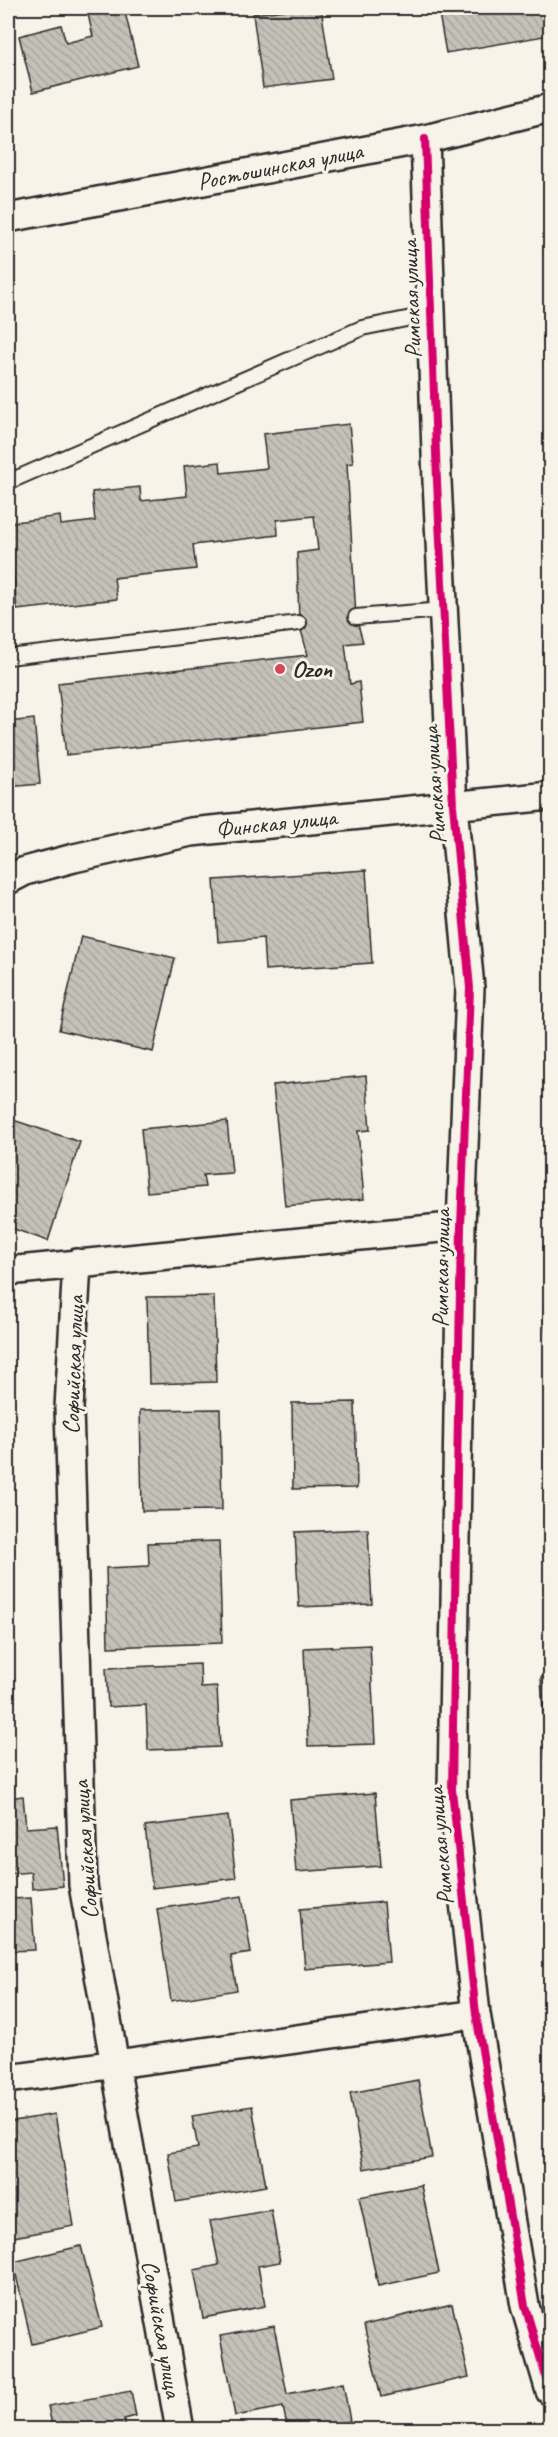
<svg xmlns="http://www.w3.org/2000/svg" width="558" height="2437" font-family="Caveat,sans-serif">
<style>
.building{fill:url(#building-back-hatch);stroke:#2b2b2b;stroke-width:1.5}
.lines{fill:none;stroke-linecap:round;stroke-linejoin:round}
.lane-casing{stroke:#2b2b2b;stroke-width:18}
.street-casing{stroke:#2b2b2b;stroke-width:32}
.lane{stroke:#f7f3e8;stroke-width:14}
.street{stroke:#f7f3e8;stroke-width:27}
.cycleway-casing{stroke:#f7f3e8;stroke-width:11}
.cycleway{stroke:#d6006c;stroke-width:8}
.poi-dot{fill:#d1495b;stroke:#f7f3e8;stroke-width:2}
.labels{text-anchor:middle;stroke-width:6;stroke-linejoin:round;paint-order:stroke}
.street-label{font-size:24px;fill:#2b2b2b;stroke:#f7f3e8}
.poi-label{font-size:24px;font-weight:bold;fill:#2b2b2b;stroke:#f7f3e8;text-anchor:start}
</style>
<defs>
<pattern id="building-back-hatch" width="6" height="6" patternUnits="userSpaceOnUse" patternTransform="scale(1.5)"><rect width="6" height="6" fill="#c4c1b9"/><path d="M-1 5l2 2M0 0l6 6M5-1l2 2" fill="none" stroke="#a9a69f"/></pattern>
</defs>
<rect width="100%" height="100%" fill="#f7f3e8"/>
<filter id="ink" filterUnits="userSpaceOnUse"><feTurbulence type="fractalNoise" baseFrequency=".0167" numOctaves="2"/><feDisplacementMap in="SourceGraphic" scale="12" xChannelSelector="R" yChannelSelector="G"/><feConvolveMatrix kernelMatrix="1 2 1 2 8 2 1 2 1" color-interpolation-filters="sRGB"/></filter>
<g filter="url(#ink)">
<path class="building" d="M97 8H124L138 66 33 92 19 36 61 25 66 43 93 36 87 10Z
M301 8H321L332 79 263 88 253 14Z
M438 8H545L550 35 446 53Z
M349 424 353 463 347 464 356 617 363 642 345 644 350 684 359 682 363 722 66 755 58 683 308 655 299 623 297 553 318 550 314 516 277 520 278 535 193 545 196 569 114 578 117 599 17 610 8 523 60 516 61 525 95 521 92 492 140 487 141 501 187 496 184 466 220 462 221 473 267 468 263 434Z
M34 719 40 784 8 787V722Z
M366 870 372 963 265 970 263 938 218 942 214 880Z
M81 936 175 958 153 1052 59 1030Z
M366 1076 370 1130 358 1131 364 1199 285 1206 273 1085Z
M13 1120 80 1142 48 1241 8 1227V1137Z
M227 1121 232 1173 203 1175 205 1187 147 1192 141 1129Z
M214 1296 216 1382 149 1384 147 1297Z
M544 1309H550V1373H549Z
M355 1402 357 1488 293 1489 292 1403Z
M220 1409 222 1510 142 1511 140 1410Z
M545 1453H550V1556H545Z
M368 1529 372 1604 299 1607 295 1532Z
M219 1541 222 1643 108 1647 106 1568 149 1566 148 1543Z
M370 1645 375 1744 308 1746 304 1648Z
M200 1664 201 1688 217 1687 220 1747 148 1750 146 1705 108 1707 106 1668Z
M550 1676V1780H547L541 1677Z
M375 1793 381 1866 296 1872 290 1800Z
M23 1796 26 1828 57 1826 63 1886 32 1889 31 1872 8 1874V1798Z
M228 1816 236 1878 152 1888 145 1826Z
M242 1896 251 1953 231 1956 237 1990 171 2001 157 1909Z
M31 1898 35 1950 8 1951V1899Z
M384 1902 389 1962 305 1969 300 1909Z
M418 2080 432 2157 364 2169 350 2093Z
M252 2106 266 2186 176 2202 168 2153 198 2148 192 2116Z
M55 2114 74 2226 8 2238V2122Z
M421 2185 439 2273 378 2286 359 2197Z
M271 2210 280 2262 258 2266 265 2306 203 2318 194 2270 219 2265 210 2221Z
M81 2246 102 2327 32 2344 13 2262Z
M452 2304 469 2377 381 2397 364 2325Z
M274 2326 287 2394 343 2383 350 2421 305 2430H288L283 2407 235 2416 220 2336Z
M131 2391 136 2416 124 2419 126 2430H53L48 2406Z"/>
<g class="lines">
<g class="lane-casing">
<path id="lane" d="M8 482 362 328 431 314
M356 617 443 610
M8 657 299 623"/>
</g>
<g class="street-casing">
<path id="street" d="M425 139 437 481 453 805 470 988 461 1226 452 1790 476 2014 525 2306 550 2391
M8 218 425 139 550 108
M8 880 25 871 74 858 191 832 550 796
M77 1263 69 1408 83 1885 180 2430
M8 1271 461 1226
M8 2079 476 2014"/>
</g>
<use href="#lane" class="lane"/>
<use href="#street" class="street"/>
<g class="cycleway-casing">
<path id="cycleway" d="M425 139 437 481 453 805 470 988 461 1226 452 1790 476 2014 525 2306 550 2391"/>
</g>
<use href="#cycleway" class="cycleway"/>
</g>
</g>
<circle class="poi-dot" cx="280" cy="669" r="6"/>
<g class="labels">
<g class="street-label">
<text transform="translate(280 166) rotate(-11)" y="8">Ростошинская улица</text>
<text transform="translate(411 299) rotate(-92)" y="8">Римская улица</text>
<text transform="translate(434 785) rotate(-94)" y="8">Римская улица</text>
<text transform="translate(276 823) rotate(-6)" y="8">Финская улица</text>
<text transform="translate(441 1268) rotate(-89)" y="8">Римская улица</text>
<text transform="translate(73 1365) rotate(-88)" y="8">Софийская улица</text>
<text transform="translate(440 1846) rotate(-95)" y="8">Римская улица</text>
<text transform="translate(85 1850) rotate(-94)" y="8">Софийская улица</text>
<text transform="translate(162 2329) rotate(80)" y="8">Софийская улица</text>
</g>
<g class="poi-label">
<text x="292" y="677">Ozon</text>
</g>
</g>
<rect width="558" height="2437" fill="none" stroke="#f7f3e8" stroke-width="30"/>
<rect x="15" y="15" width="528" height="2407" fill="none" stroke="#2b2b2b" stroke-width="2" filter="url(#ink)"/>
</svg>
